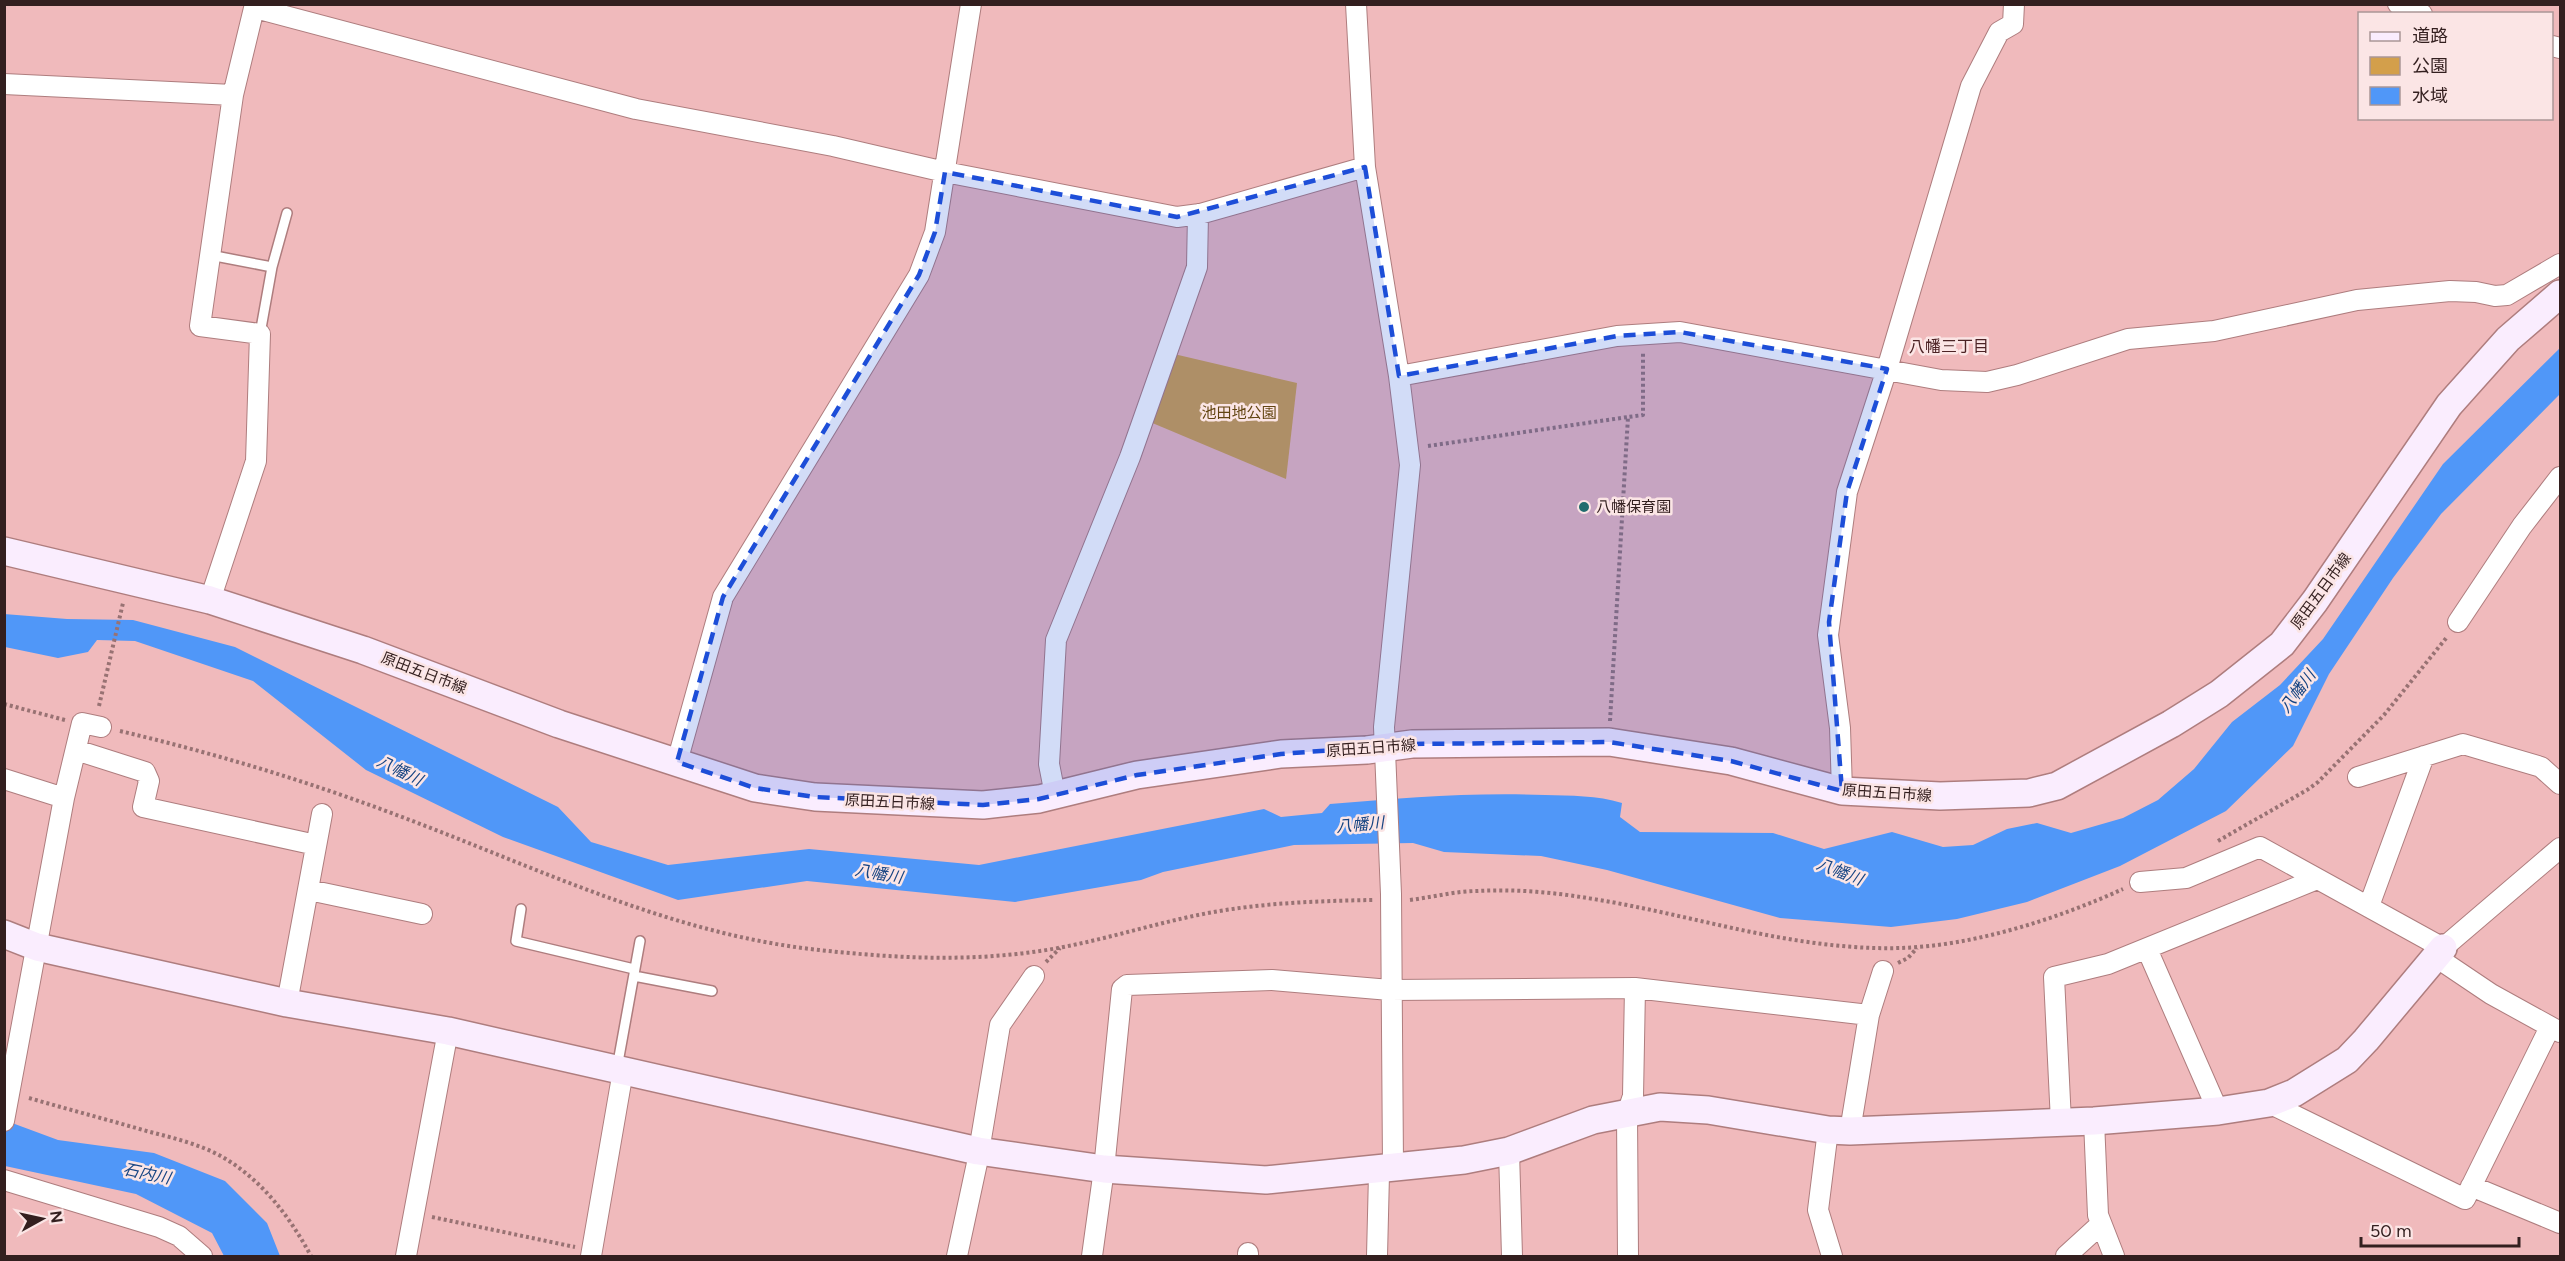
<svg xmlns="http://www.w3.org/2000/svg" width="2565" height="1261" font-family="Figtree,'Noto Sans JP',sans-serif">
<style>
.green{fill:#d39f4b}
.water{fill:#5097f8}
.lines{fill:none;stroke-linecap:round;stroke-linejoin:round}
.lane-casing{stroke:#ae7d7e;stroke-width:12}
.street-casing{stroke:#ae7d7e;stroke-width:22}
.secondary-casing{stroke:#ae7d7e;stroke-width:30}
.path{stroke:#987273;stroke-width:4;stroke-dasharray:3 3;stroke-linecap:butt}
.lane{stroke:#fff;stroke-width:9}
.street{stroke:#fff;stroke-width:20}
.secondary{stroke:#faedfe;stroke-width:27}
.marked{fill:#1d4ed8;fill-opacity:0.2;stroke:#1d4ed8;stroke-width:4.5;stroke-dasharray:12 8;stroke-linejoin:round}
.poi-dot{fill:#206c6e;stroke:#fbe5e5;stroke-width:2}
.labels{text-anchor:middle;stroke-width:5;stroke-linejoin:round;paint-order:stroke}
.park-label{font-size:15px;fill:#634512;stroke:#fbe5e5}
.poi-label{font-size:15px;fill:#331f1f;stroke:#fbe5e5;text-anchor:start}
.street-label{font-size:15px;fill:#331f1f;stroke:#fbe5e5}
.neighbourhood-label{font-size:16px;fill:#4c2325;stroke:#fbe5e5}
.water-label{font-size:16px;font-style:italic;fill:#164482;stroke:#fbe5e5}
</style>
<rect width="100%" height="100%" fill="#f0babc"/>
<path class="green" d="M1174 354 1297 383 1286 479 1150 422Z"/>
<path class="water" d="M2560 348V394L2441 514 2393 578 2329 674 2293 746 2226 811 2120 866 2027 902 1957 919 1891 927 1780 918 1607 870 1541 856 1444 852 1413 843 1294 845 1163 872 1141 880 1015 902 807 881 678 900 503 837 366 770 253 681 135 641 97 640 88 652 58 658 5 647 4 614 67 619 133 620 235 647 558 807 591 842 668 865 809 849 979 865 1264 809 1281 817 1322 813 1330 804C1402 798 1472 792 1545 795 1571 796 1597 795 1622 803L1620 817 1640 832 1773 833 1824 849 1892 832 1943 847 1973 845 2007 829 2037 823 2071 833 2123 818 2158 800 2194 769 2232 722 2280 685 2323 639 2443 464Z
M4 1120 58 1140 154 1153 225 1181 267 1223 280 1256H224L212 1233 136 1194 5 1166Z"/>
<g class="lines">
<g class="lane-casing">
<path id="lane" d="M210 255 272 267
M260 334 272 267 287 213
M521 909 516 941 634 969
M634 976 712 991
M617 1068 640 941"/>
</g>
<g class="street-casing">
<path id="street" d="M1356 4 1365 167 1399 376 1410 465 1384 727 1391 894 1393 1165 1379 1174 1377 1256
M2398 4 2422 14
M255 8 636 109 833 146 945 172 1177 217 1200 214 1365 167
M2552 46 2560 48
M4 84 233 95
M1399 376 1617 336 1680 332 1941 380 1987 382 2017 375 2128 339 2214 331 2357 300 2450 291 2476 292 2495 296 2507 295 2560 264
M210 600 256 461 260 334 200 326 233 95 255 4
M2458 622 2522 526 2560 477
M76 750 145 772 149 781 143 807 316 845
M677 762 723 597 919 275 935 232 971 4
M2358 777 2463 744 2541 767 2560 784
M4 779 64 798
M1842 791 1840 728 1828 635 1847 492 1887 369 1971 86 1999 32 2013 24 2014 4
M1055 795 1049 764 1056 640 1130 457 1197 267 1198 214
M2140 882 2186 878 2260 847 2443 948 2560 848
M309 890 422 914
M2369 906 2424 756
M2147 949 2218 1111
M2436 957 2491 994 2560 1032
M287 1003 322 814
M2269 1103 2465 1199 2550 1027
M4 1121 64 798 82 723 101 727
M2094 1121 2098 1215 2114 1256
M2061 1122 2054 977 2108 964 2317 879
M1828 1130 1818 1210 1832 1256
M1850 1131 1869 1015 1883 971
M1509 1151 1512 1256
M4 1180 159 1227 179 1236 202 1256
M2471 1186 2560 1223
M1248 1253V1256
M406 1256 448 1031
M591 1256 623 1071
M957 1256 977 1163 1000 1025 1034 976
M1092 1256 1104 1169 1122 989 1127 985 1272 980 1390 990 1635 988 1869 1015
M1628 1256 1627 1114 1633 1096 1635 988
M2066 1256 2100 1225"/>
</g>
<g class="secondary-casing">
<path id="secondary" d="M4 551 210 600 363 650 559 724 755 788 815 797 983 805 1039 799 1137 775 1281 754 1367 750 1412 744 1609 742 1731 761 1842 791 1940 796 2029 793 2057 786 2171 724 2219 694 2282 644 2315 601 2449 405 2508 339 2560 294
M4 934 37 947 287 1003 448 1031 978 1151 1104 1169 1266 1180 1464 1160 1509 1151 1593 1120 1660 1107 1708 1110 1828 1130 1850 1131 2094 1121 2218 1111 2269 1103 2294 1093 2347 1060 2366 1040 2443 948"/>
</g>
<path class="path" d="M1428 446 1628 417
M4 704 65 720
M99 706 123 603
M1610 721 1628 417 1643 415V352
M120 731C213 753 304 780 394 814 534 866 669 934 819 950 892 958 967 962 1040 951 1094 943 1145 926 1198 915 1256 903 1315 901 1373 900
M2218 841 2307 790 2318 782 2384 715 2447 637
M1410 900C1433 897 1456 891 1478 891 1513 889 1552 892 1587 898 1692 914 1792 951 1900 948 1973 946 2057 919 2123 889
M1046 962 1060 948
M1898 963 1908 958 1917 948
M29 1098C67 1109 105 1119 143 1130 172 1138 203 1144 229 1161 265 1184 291 1219 311 1256
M432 1217 575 1247"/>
<use href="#lane" class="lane"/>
<use href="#street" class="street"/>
<use href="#secondary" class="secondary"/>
</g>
<path class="marked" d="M1365 167 1399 376 1617 336 1680 332 1887 369 1847 492 1829 622 1842 791 1731 761 1609 742 1412 744 1281 754 1137 775 1039 799 983 805 815 797 755 788 677 762 723 597 919 275 935 232 945 172 1177 217Z"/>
<circle class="poi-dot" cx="1584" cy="507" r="6"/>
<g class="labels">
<g class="park-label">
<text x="1239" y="418">池田地公園</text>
</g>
<g class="poi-label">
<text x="1596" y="512">八幡保育園</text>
</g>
<g class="street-label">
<text transform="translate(2321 591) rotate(-54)" y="5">原田五日市線</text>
<text transform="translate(424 673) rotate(21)" y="5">原田五日市線</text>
<text transform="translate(1371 748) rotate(-4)" y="5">原田五日市線</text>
<text transform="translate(1887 793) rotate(4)" y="5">原田五日市線</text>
<text transform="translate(890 802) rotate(3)" y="5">原田五日市線</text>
</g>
<g class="neighbourhood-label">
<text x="1949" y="352">八幡三丁目</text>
</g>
<g class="water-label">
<text transform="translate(2297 691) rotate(-53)" y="6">八幡川</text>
<text transform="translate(400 770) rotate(26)" y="6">八幡川</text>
<text transform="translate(1360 824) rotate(-5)" y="6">八幡川</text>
<text transform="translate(1840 871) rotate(21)" y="6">八幡川</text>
<text transform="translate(879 873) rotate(10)" y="6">八幡川</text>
<text transform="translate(147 1173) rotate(12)" y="6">石内川</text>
</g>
</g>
<rect width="2565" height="1261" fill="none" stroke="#331f1f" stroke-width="12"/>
<rect x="2358" y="12" width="195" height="108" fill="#fbe5e5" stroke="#ab9696" stroke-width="1.5"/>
<rect x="2370" y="32" width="30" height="9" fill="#faedfe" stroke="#ab9696" stroke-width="1.5"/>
<text x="2412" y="42" font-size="18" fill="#331f1f">道路</text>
<rect x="2370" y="57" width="30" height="18" fill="#d39f4b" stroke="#ab9696" stroke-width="1.5"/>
<text x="2412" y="72" font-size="18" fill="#331f1f">公園</text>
<rect x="2370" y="87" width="30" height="18" fill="#5097f8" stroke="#ab9696" stroke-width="1.5"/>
<text x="2412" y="102" font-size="18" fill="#331f1f">水域</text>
<g transform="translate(42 1219) rotate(82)" stroke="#fbe5e5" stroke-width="4.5" paint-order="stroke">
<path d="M0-4.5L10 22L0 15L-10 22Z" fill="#331f1f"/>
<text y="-9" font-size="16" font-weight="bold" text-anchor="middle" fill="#331f1f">N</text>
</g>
<path d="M2361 1237v9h158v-9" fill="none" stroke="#331f1f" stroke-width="3"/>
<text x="2370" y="1237" font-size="18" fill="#331f1f" stroke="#fbe5e5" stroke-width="4.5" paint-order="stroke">50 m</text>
</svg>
